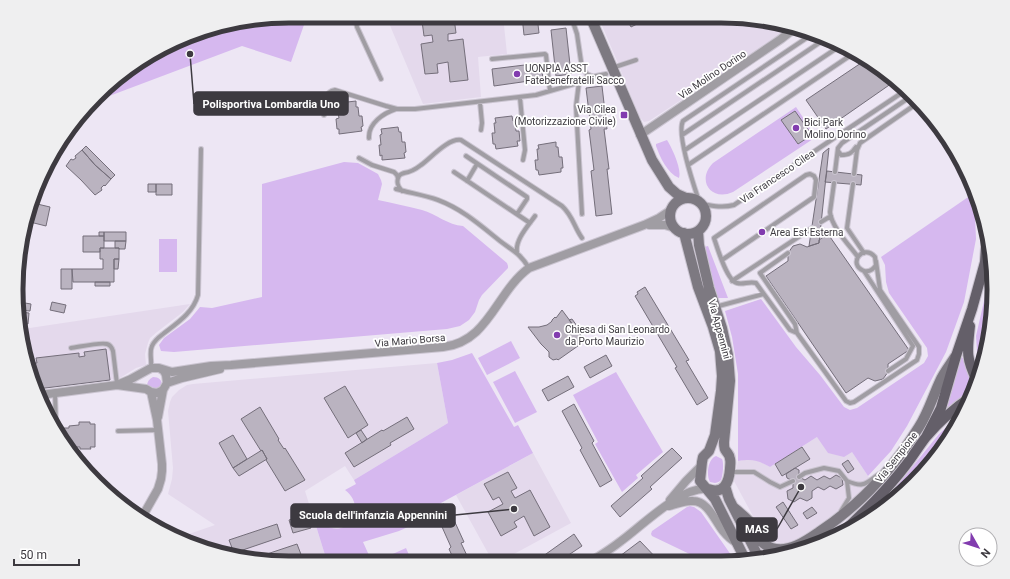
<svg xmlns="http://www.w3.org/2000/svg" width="1010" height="579" font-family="Roboto,sans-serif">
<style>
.built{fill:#e4d9ec}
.green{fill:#d6b8ef}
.building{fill:#bab3c0;stroke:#746e7a}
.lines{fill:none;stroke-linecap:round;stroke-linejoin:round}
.lane-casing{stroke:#cac4d0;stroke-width:6}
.street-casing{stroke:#cac4d0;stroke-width:10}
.secondary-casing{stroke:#cac4d0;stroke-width:12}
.primary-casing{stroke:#cac4d0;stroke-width:12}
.lane{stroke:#a09da3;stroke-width:4}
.street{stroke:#a09da3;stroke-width:8}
.secondary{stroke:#7d7981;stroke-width:10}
.primary{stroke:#645f69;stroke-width:10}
.poi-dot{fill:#823caf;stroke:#fff;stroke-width:1.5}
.labels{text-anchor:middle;stroke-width:3.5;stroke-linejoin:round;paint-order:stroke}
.poi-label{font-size:10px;fill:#3d3a40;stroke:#fff;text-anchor:start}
.street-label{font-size:10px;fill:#3d3a40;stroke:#fff}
.rim{fill:none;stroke:#3d3a40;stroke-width:5}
.leader{fill:none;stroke:#3d3a40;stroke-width:1.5}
.callout-dot{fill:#3d3a40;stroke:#fff;stroke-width:1.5}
.callout{fill:#3d3a40;stroke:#3d3a40;stroke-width:1.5}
.callout-label{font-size:11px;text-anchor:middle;font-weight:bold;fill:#fff}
</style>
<rect width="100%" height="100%" fill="#ede6f4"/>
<path class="built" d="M386 16H503L507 54 478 57 481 97 423 104Z
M598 16 739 17 790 27 779 36 649 121 644 122 639 116 617 61Z
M190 304 183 312 157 332 150 338 148 343 145 354 146 365 136 368 120 378 115 379 37 389 31 378 23 329Z
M437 363 448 423 354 480 345 466 305 491 325 555 302 562H271L201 548 192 544 189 534 215 525 168 494 172 479 173 468 168 411 170 402 172 397 179 390 187 385 193 384Z
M817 437 852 452 872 482 836 516 812 532 792 543 786 544 766 540 734 481 738 461 750 459 760 461 770 467Z
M533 453 571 523 499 562H493L456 495Z"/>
<path class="green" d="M290 16H327L325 25 316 19 309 22H305L291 62 242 46 96 101 123 72 202 30Z
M796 107 816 137 733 192C711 202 696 180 713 163Z
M667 140C672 148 682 169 679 178 667 173 660 157 656 146V144Z
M344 162 358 163 378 174 381 180 382 184 378 200C392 203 407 206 422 210 436 214 448 225 463 226L507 263 508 266V268L482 295 479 300 475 312 469 320 460 326 447 329 174 352 161 351 159 345 164 338 190 319 200 307 212 308 262 297V184Z
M974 193 976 239 964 302 946 352 907 426 891 451 868 476 852 452 844 457 828 453 817 437 770 467C757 460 753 459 738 461V374L732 337 725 311 761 299 796 347 820 375 844 407 850 410 857 408 924 363 928 356 927 348 889 293 886 282 885 265 881 257Z
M159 239H177V272H159Z
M708 246 728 298H715L704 247Z
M992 266 994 289 989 343 982 367 977 351 976 336Z
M511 341 520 358 487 375 478 358Z
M472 353 514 427 518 425 533 453 428 510 430 517 399 531 363 542 372 562H323L321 556 325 555 312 513H313C339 551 372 510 345 490L356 484 354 480 448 423 437 363 452 360Z
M961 357 963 358 973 389 946 409H945Z
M515 371 537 412 515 423 493 382Z
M616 372 663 452 636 475 638 478 622 492 595 444 598 442 573 395Z
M153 377C159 377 162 380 162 386L158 391 147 386C147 382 149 379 153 377Z
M964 411 948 441 916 481 893 495 891 494V493L939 434Z
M716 456 722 459C724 463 723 475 721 480 719 482 718 482 715 483L710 482C706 475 708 461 714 457Z
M690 506 694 507 701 512 736 562H703L700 559 652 536 651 534 652 531 687 507Z
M406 548 412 562H375Z"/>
<path class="building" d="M522 16H537L539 33 524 35Z
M625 16H635L639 23 631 27Z
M454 18 456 33 448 34V41L463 39 468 80 450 82 448 62 437 64 438 73 425 74 421 44 433 42 432 35 424 36 422 21Z
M566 28 571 74 556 76 551 30Z
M867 59 872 62 895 81 826 129 806 100Z
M541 63 543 79 494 86 492 69Z
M602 86 607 129H604L609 169H607L612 214 596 216 591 171 594 170 589 130 591 129 586 88Z
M356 101V107H358L359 116H362L363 126 361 127 362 131 339 134V129H337L336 119 339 118 337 108H339V103Z
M795 111 812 135 798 144 781 120Z
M512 116 513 121H515L516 131H519L520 141H517L518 146 496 149 495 144H493L492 133H495L494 123H496L495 118Z
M398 127 399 132H401L402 142H405L406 152 404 153 405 158 382 160V155L380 156 379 145H381L380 135 382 134 381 129Z
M556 142V147H558L559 157H562L563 168H561V172L539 175 538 170H536L535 160H538L537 149H539L538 145Z
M86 146 115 175 111 179 95 165 82 150Z
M829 148 819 243 809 246 823 153Z
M82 150 95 165 111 179 105 186 104 185 101 188 102 190 95 195 81 180 66 166 71 159 73 160 76 158 75 156Z
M827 171 862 175 861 185 825 182Z
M148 184H156V192H148Z
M156 184H172V195H156Z
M33 203 50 207 46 226 26 221 27 219 26 218Z
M99 232H104V236H99Z
M104 232H126V241H104Z
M828 234 909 350 888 364V372L883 379 875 381 868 378 846 393 766 276 788 261V253L793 246 800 244 807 247 819 243V240Z
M83 236H104V248H100V252H83Z
M115 241H126L125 249H119V248H115Z
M100 248H119V259H114V282H73L72 269H103V259H100Z
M114 259H119L118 269H114Z
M61 269H72V289H61Z
M95 282H110V286H95Z
M645 287 689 360 686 361 708 398 697 405 675 368 677 367 635 296 638 294 637 292Z
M19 302 31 304 30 311 19 310Z
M52 302 66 305 64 313 50 310Z
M562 310 585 341 558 360 557 359 553 360 549 357V352L541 344 528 327H539L547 325 551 322 552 321V320L555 317 556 318Z
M20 312 29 313 28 324 22 323Z
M572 319 577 326 575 328 569 320Z
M106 349 110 380 37 389 31 378 28 359H30L31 363H37L36 358 79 353V357L85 356 84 352Z
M606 355 612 366 590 378 584 367Z
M568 376 574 387 548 401 542 390Z
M345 386 368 425 348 438 324 398Z
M574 404 594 441 592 443 612 480 600 487 580 450 582 448 562 411Z
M260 407 279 439 278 440 284 449 285 448 305 480 285 491 266 460 267 459 262 450 261 451 241 419Z
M407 417 414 429 390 443 391 445 354 467 345 453 382 430 383 431Z
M79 422H90V424H95V447H90L91 449H80V447H69V445H67L65 441 64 428H69V426L79 425Z
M361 430 367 439 362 443 356 433Z
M233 435 247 459 233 468 219 443Z
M802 447 810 459 782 476 775 464Z
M672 448 682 458 650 487 652 489 620 517 611 506 643 478 641 476Z
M262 450 267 459 239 476 233 468Z
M848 460 854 469 848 473 842 464Z
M795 468 799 470V477L805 480 811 476 817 480 824 476 830 479 836 475 842 478 843 485 836 489 830 486 824 490 818 487 812 491V498L807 501 800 498 794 502 788 499 787 491 793 488V481L787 478 786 474Z
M508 472 517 488 511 491 515 498 530 490 550 527 534 536 524 516 514 522 517 527 501 536 488 512 503 504 499 497 493 500 484 484Z
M783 502 798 525 791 529 776 507Z
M444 504 445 508 448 507 464 542 461 543 470 562H455L449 549 451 547 434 509Z
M812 507 817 513 807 519 803 513Z
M307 514 311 528 293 533 289 520Z
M277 524 281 537 234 553 229 540Z
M574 534 582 546 558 562H539L541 561 539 559Z
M640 541 660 562H612Z
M297 544 302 557 286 562H270L267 554Z"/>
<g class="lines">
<g class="lane-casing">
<path id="lane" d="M355 16 357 27 381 79
M552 16V18L555 19 571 17
M571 16 577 34 582 68 587 74 591 76
M492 59 545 54 546 55 550 91
M612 68 636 60
M579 82 576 106 582 214
M520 98 525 150 523 160
M480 102 482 123 481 130
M324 115C325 105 323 92 335 90L386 106 397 109H415L536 95 574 84 586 78 606 74
M682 135 825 39
M369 138C368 123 384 113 396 109
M685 150 840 46
M838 151 841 155C849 155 852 153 856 147
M466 156 527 197V199L517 214
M359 158 372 165 394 172 397 175 398 178
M688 165 854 53
M454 172 530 223
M835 172 838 148 842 143 913 95
M854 174 857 150 860 143 919 102
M467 181 477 164
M834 183 830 212C831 226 849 245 858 257
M853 184 847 228 864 253
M396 189C410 193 424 195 438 200 462 209 480 225 500 241 513 251 520 253 529 268
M402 191C398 187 396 181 399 176 400 174 402 174 404 173 411 172 416 169 421 165 431 158 448 138 461 140L562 206C573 216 574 227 582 238
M699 201C694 186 676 134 683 121L814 33
M702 204C713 206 723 208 734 205L906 90
M821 222 831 216
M517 252C515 240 528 226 535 216
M788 253 760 273 795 324 797 333 846 401 850 403 854 402 917 360 919 354V347L880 290 876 261
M722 260 814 197 816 180 814 176 810 174 806 175 714 238C717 247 727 281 737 283 743 285 749 281 756 283L790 330 797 333
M864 271C869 272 873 270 876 265L875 257C863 243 847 264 864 271L913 346 906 359 888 371
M732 281 812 228
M715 307 764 294
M71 348C79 347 100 342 107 344 111 345 112 348 113 351L117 384
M151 368C152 360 149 352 152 346 154 341 159 337 163 334 177 323 193 313 198 295L201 149
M55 393 56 425
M118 431 158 430
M76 459H83
M731 472H754L770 482 780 487 793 481
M799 477 805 473 824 468 839 471 847 481
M841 511 849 498 847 481C864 488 865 484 879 474"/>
</g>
<g class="street-casing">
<path id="street" d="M640 135 781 39 795 28
M649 225H665L675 228
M167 383 182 378 220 369
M117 385 131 379 151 368H159L172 372 211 366 231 365 443 347C489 342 496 292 529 268L644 225 659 218 671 210
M40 395 117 385 146 389 151 392 157 393 163 390 167 383 166 375 164 371 161 369
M158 417 163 390
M670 500 686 481 701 466
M669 506C677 504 685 500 693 501 708 501 715 521 723 531 727 536 731 540 737 543
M141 519 158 489 161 479 162 471V464L157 420 151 392
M590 562C601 555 611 549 621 541 642 526 681 486 708 489"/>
</g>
<g class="secondary-casing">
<path id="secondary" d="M590 16 652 160 669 187 677 194 686 198
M670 216a18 18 0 1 1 36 0a18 18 0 1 1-36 0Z
M698 231 699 245 709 288 722 328 728 355 730 381 724 442C724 445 724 449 726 451 728 454 730 455 730 459 731 462 730 466 730 469 729 482 724 495 708 489
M684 233 698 287 713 327 720 351 721 364 722 376 721 391 715 435 709 451 703 457 702 462 700 481 715 499 746 561
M725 486 729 499 759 558
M733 507C738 511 744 516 749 521 756 531 758 544 772 548 789 553 806 541 819 532 860 505 893 469 919 427 928 413 933 396 940 381 944 372 950 365 955 357"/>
</g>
<g class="primary-casing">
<path id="primary" d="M970 326C967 352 966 358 977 381
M926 437 941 408 956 356 972 309 985 262 987 232
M860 522 876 512
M841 534C864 512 887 490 906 465 913 456 919 446 926 437 938 423 956 407 972 396"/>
</g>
<use href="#lane" class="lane"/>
<use href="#street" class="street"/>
<use href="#secondary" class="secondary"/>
<use href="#primary" class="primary"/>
</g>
<g class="poi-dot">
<circle cx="517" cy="74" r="4"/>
<rect x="620" y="111" width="8" height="8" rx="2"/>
<circle cx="796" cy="128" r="4"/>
<circle cx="762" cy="232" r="4"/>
<circle cx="557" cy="335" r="4"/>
</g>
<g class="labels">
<g class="poi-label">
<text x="525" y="72">UONPIA ASST<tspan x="525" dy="12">Fatebenefratelli Sacco</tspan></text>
<text x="616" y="113" text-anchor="end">Via Cilea<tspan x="616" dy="12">(Motorizzazione Civile)</tspan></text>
<text x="804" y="126">Bici Park<tspan x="804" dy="12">Molino Dorino</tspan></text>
<text x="770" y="236">Area Est Esterna</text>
<text x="565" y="333">Chiesa di San Leonardo<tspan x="565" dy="12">da Porto Maurizio</tspan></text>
</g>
<g class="street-label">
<text transform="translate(712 74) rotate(-34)" y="4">Via Molino Dorino</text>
<text transform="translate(777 176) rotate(-34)" y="4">Via Francesco Cilea</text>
<text transform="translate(720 329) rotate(75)" y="4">Via Appennini</text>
<text transform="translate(410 340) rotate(-5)" y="4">Via Mario Borsa</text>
<text transform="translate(896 457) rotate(-52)" y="4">Via Sempione</text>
</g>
</g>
<path d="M0 0H1010V579H0ZM289 23H721A266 266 0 0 1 987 289V290A266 266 0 0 1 721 556H289A266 266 0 0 1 23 290V289A266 266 0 0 1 289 23Z" fill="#efeff0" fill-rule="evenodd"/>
<path class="rim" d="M289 23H721A266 266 0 0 1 987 289V290A266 266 0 0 1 721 556H289A266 266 0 0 1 23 290V289A266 266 0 0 1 289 23Z"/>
<path class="leader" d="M190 54L194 104M514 509L455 515M801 487L777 529"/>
<g class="callout-dot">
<circle cx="190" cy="54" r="4"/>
<circle cx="514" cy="509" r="4"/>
<circle cx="801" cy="487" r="4"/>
</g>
<g class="callout">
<rect x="194" y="92" width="154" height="23" rx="4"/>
<rect x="291" y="504" width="164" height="23" rx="4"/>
<rect x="737" y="518" width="40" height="23" rx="4"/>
</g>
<g class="callout-label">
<text x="271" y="108">Polisportiva Lombardia Uno</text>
<text x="373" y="519">Scuola dell'infanzia Appennini</text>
<text x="757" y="533">MAS</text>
</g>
<g transform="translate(978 547) rotate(129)"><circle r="19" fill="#ffffff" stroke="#b1b0b3"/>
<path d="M0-3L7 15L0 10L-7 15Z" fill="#823caf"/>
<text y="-6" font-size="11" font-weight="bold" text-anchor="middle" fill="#3d3a40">N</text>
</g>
<path d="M14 559v6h65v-6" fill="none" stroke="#3d3a40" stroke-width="2"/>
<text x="20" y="559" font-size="12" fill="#3d3a40" stroke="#ffffff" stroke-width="3" paint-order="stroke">50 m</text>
</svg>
